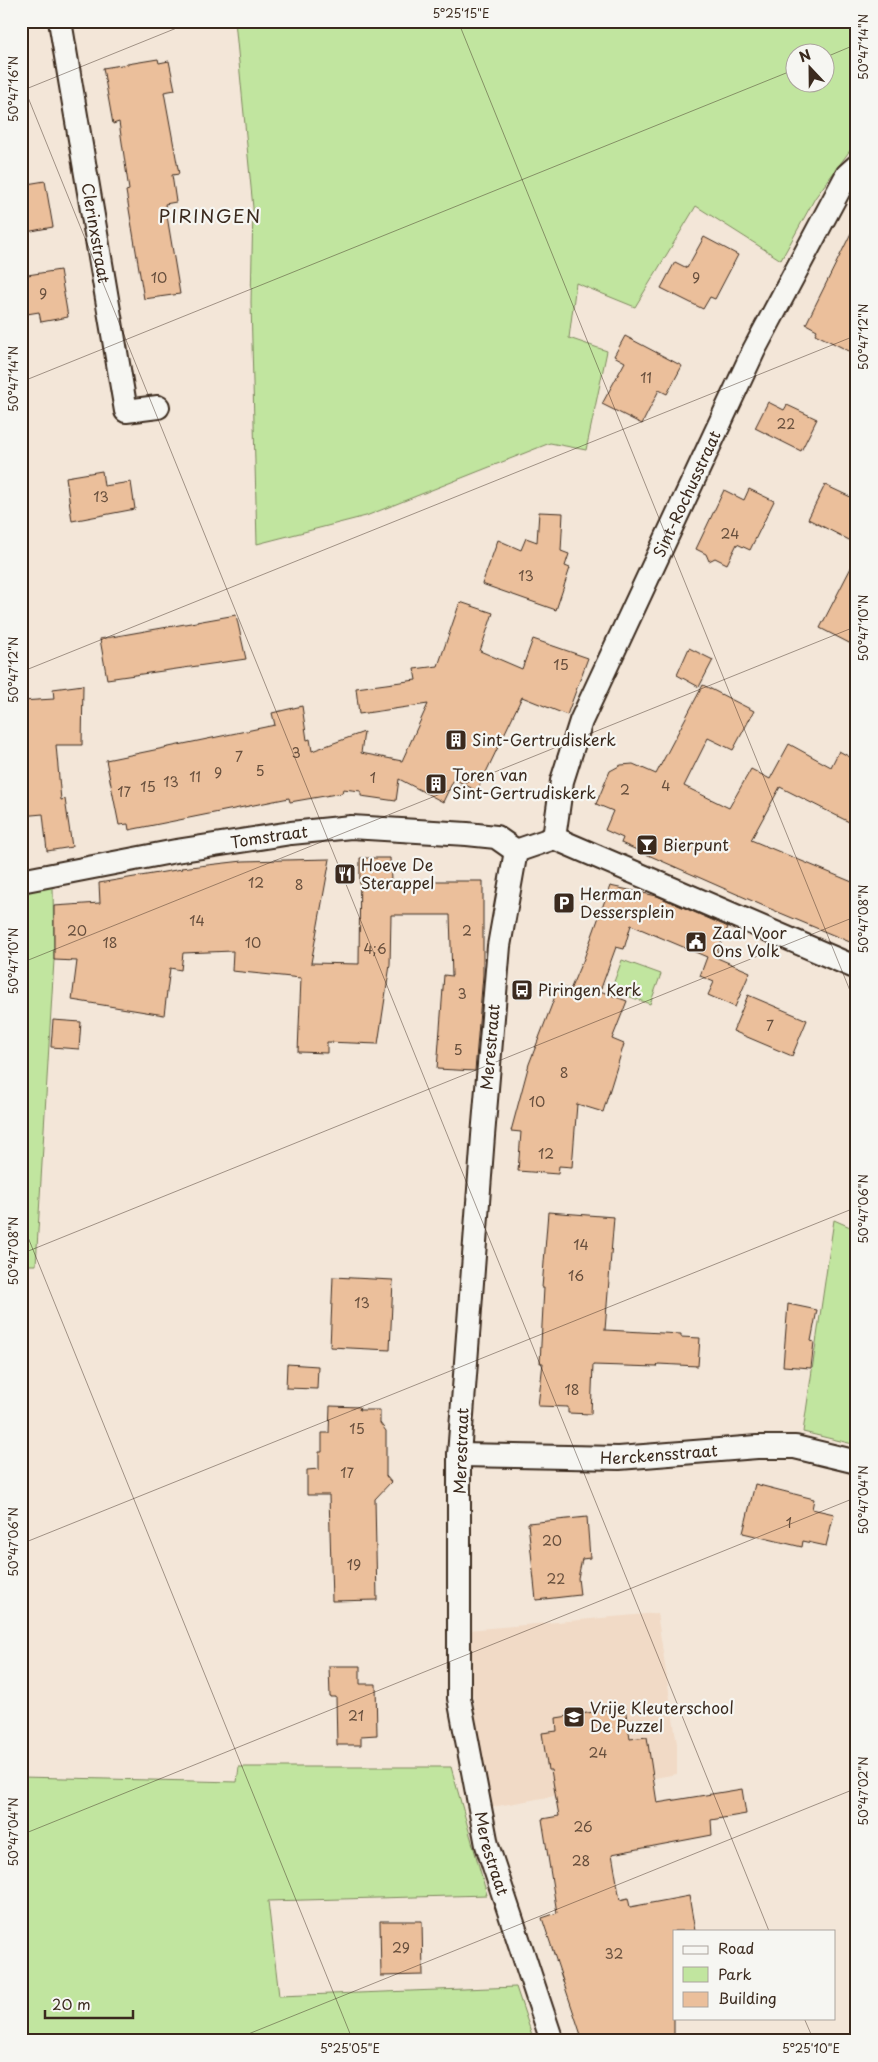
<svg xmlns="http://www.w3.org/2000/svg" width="878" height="2062" font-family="'Playpen Sans',sans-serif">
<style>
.built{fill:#f1dac6}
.green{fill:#c1e59f;stroke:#7e885e;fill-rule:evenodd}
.building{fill:#ebbf9b;stroke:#3b2a1e}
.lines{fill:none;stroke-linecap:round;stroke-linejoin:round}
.street-casing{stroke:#3b2a1e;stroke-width:26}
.street{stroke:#f6f6f2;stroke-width:22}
.ticks{fill:none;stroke:#3b2a1e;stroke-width:1;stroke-opacity:0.45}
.labels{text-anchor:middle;stroke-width:4.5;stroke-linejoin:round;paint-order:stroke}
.number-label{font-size:14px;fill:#674f3d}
.street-label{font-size:16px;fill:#3b2a1e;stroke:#f6f6f2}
.poi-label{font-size:16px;fill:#3b2a1e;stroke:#f6f6f2;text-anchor:start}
.quarter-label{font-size:19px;letter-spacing:1px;fill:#3b2a1e;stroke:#f6f6f2}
.neatline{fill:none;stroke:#3b2a1e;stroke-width:2}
.ticks-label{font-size:12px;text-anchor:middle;fill:#3b2a1e}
</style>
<rect width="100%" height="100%" fill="#f3e6d8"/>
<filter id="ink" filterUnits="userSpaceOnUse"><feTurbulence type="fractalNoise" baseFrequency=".02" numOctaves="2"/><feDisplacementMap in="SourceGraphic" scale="10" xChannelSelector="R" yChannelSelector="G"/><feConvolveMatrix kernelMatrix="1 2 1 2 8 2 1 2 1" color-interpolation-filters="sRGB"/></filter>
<g filter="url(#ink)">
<path class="built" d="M657 1613 677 1744V1774L492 1807 480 1748 472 1689 468 1630Z"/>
<path class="green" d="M235 21H857V141L815 198 781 260 696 206 635 307 576 283 569 338 607 351 586 450 550 443 366 516 257 544 251 302 253 208ZM796 52H826V82H796Z
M53 885 54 960 36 1265H21V891Z
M622 960 661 974 650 1004 611 990Z
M834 1220 857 1230V1445L803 1432Z
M239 1767H451L487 1895 268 1901 279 1996 516 1987 534 2041H21V1777L237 1782Z"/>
<path class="building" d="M158 59 159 63 169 61 175 90 164 92 179 174 172 175 176 202 165 204 180 294 144 299 126 191 129 190 119 122 113 124 103 68Z
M45 181 53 227 21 233V185Z
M857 221V355L815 334 817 330 806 324Z
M704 237 738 255 715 299 710 297 703 309 661 288 675 262 687 268Z
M60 270 68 317 41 322 39 312 21 315V276Z
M625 336 682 366 667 394 659 390 642 424 602 404 625 362 614 356Z
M768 402 784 410 787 405 817 419 801 451 755 428Z
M102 471 104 486 131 482 135 509 72 521 66 477Z
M825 485 857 500V544L808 519Z
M749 489 774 501 750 550 737 544 727 564 715 558 709 561 706 554 696 549 724 490 744 500Z
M539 512 563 513 561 551 569 554 565 566 570 568 556 610 482 584 498 540 521 550 526 538 537 542Z
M857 556V647L820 628Z
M460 602 493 613 480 651 522 669 533 639 588 658 567 715 522 697 477 791 454 779 443 802 399 779 396 801 361 796V791L343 789 342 793 290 802 289 798 129 830 128 824 119 825 106 760 275 725 272 713 302 706 307 740 310 739 312 751 364 732 361 753 402 761 428 704 359 714 356 688 416 680 414 669 438 666Z
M236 615 246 659 107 679 100 639Z
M689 648 713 660 699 687 677 675Z
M83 685 82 745H56L61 800 65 799 72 847 47 851 43 814 21 816V701L54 699 53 689Z
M703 685 754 711 733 750 708 738 684 786 729 808 751 769 770 779 789 744 831 767 839 751 857 761V826L780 787 751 840 857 884V945L766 907 621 843 623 838 605 830 613 811 596 804 610 771 621 765 633 764 656 774Z
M360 858H390L391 881H483V975L475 1071 437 1069 444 975 452 976 450 915H391L390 965 378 1044 327 1042V1053L298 1052 301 978 232 971 233 951 183 953 181 970 170 968 164 1015 72 1000 77 961 54 960V906L100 903 99 883 182 869 181 868 243 861 330 859 311 963 359 964Z
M610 886 657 896 728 927 715 957 750 972 735 1007 708 995 714 982 700 976 707 957 631 925 624 949 616 947 600 991 627 1001 612 1039 624 1044 603 1112 577 1104 572 1167 559 1166 558 1174 518 1171 521 1132 511 1131 529 1064 559 986 570 990 581 964H582Z
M748 995 807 1020 792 1056 733 1031Z
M53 1020 81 1022 79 1049 51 1047Z
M548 1212 614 1217 605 1330 681 1334V1337L700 1338 698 1366 658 1364 657 1367 593 1365 591 1414 568 1413V1407L538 1406 543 1363H540L544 1288H542Z
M333 1277 393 1280 390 1350 330 1347Z
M788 1304 817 1310 811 1341 814 1342 811 1368 783 1366Z
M287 1364 318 1366 317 1389 286 1388Z
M330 1406 360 1407 359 1410H380V1423L386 1431V1476L391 1482 375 1499 377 1600 332 1601 329 1495H307V1470L319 1469V1452H322V1433H329Z
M755 1484 814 1499 812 1509 834 1514 826 1546 803 1541 802 1547 743 1533Z
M587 1517 590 1558 582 1559 578 1578 580 1595 536 1600 528 1523Z
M329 1666H360V1684H376L377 1735 361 1736V1745H337L336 1697H330Z
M625 1707 630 1739 647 1737 657 1803 742 1789 746 1814 711 1820 712 1835 612 1854 620 1900 628 1898 630 1907 689 1896 695 1931H674V2037L663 2041H583L542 1918 557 1913 542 1819 559 1816 551 1770H548L542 1733 557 1731 556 1718Z
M380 1921H422L423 1975 381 1976Z"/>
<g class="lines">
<g class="street-casing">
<g id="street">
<path id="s1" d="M60 21 126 411 158 407"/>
<path id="s2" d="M554 838 562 781 581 721 754 350 847 175 857 166"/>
<path id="s3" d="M516 851 499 946 483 1136 459 1455V1698L487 1845 552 2041"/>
<path d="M516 851 554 838 857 968"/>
<path id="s4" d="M21 881 176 851 291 833 351 827 467 834 496 837 516 851"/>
<path id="s5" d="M459 1455 619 1458 757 1447H795L857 1462"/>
</g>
</g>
<use href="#street" class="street"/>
</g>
</g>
<path class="ticks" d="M458 21 857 1008M826 57 857 44M21 80 769 1931M21 91 194 21M21 382 796 69M21 672 857 335M21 963 857 626M21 1220 353 2041M21 1254 857 916M21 1544 857 1207M21 1835 857 1497M804 2018 814 2041M231 2041 857 1788"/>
<defs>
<g id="building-square" transform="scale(1.125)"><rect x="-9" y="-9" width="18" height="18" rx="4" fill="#3b2a1e" stroke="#f6f6f2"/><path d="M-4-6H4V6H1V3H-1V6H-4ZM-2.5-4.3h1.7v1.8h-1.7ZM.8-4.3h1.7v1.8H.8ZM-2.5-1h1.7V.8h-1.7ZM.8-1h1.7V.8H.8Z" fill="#fff"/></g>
<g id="bar-square" transform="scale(1.125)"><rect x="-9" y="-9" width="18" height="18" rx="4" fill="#3b2a1e" stroke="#f6f6f2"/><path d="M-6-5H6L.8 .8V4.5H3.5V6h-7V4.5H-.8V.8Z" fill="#fff"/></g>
<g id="restaurant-square" transform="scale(1.125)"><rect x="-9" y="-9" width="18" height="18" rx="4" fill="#3b2a1e" stroke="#f6f6f2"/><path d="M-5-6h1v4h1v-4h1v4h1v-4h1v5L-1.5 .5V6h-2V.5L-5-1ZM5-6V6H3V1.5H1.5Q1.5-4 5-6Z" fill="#fff"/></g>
<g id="parking-square" transform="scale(1.125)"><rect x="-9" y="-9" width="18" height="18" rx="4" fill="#3b2a1e" stroke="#f6f6f2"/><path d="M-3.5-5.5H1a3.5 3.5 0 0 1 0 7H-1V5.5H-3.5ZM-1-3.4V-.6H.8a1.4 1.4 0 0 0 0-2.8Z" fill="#fff"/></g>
<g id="civic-square" transform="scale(1.125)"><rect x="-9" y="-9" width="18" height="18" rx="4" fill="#3b2a1e" stroke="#f6f6f2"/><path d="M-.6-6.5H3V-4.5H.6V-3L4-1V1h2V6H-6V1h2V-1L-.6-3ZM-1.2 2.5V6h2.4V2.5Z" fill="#fff"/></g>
<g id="bus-square" transform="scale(1.125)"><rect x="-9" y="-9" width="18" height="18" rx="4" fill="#3b2a1e" stroke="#f6f6f2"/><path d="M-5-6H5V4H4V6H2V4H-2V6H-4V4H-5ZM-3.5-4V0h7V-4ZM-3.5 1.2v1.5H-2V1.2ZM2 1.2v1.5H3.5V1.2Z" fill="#fff"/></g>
<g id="school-square" transform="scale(1.125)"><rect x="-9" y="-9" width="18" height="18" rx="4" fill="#3b2a1e" stroke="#f6f6f2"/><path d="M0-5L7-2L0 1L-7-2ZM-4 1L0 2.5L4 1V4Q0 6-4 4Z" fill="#fff"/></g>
</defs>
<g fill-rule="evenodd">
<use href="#building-square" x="456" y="740"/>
<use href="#building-square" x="436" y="784"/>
<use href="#bar-square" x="647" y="845"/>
<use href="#restaurant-square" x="345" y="874"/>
<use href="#parking-square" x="564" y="903"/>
<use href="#civic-square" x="696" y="942"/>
<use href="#bus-square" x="522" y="990"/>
<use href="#school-square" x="574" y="1717"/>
</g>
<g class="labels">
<g class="number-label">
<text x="159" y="283">10</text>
<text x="696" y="283">9</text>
<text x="43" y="299">9</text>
<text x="646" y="383">11</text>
<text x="786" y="429">22</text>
<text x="101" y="502">13</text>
<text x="730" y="539">24</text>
<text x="526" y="581">13</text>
<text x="561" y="670">15</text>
<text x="296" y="758">3</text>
<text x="239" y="762">7</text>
<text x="260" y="776">5</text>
<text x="218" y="778">9</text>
<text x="195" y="782">11</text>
<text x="373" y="783">1</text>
<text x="171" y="787">13</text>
<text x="666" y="791">4</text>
<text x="148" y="792">15</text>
<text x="625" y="795">2</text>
<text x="124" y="797">17</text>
<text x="256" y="888">12</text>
<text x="299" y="890">8</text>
<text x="197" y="926">14</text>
<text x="77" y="936">20</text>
<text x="467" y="936">2</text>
<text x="110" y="948">18</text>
<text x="253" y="948">10</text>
<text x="375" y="954">4;6</text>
<text x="462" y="999">3</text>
<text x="770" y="1031">7</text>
<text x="458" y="1055">5</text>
<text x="564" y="1078">8</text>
<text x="537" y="1107">10</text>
<text x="546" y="1159">12</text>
<text x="581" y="1250">14</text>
<text x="576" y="1281">16</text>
<text x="362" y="1308">13</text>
<text x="572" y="1395">18</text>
<text x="357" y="1434">15</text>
<text x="347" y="1478">17</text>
<text x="789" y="1528">1</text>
<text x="552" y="1546">20</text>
<text x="354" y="1570">19</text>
<text x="556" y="1584">22</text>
<text x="356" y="1721">21</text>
<text x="598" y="1758">24</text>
<text x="583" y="1832">26</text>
<text x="581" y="1866">28</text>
<text x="401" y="1953">29</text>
<text x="614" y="1959">32</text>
</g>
<g class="street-label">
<text dy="6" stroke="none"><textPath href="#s1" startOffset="215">Clerinxstraat</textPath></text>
<text dy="6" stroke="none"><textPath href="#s2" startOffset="371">Sint-Rochusstraat</textPath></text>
<text dy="6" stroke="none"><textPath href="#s4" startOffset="252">Tomstraat</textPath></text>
<text transform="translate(490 1047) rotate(-85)" y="6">Merestraat</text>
<text transform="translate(461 1451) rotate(-88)" y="6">Merestraat</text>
<text dy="6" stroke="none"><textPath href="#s5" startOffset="200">Herckensstraat</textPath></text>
<text dy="6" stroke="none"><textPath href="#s3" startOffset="1009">Merestraat</textPath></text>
</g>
<g class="poi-label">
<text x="472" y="746">Sint-Gertrudiskerk</text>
<text x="452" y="781">Toren van<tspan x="452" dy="18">Sint-Gertrudiskerk</tspan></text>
<text x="663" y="851">Bierpunt</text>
<text x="361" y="871">Hoeve De<tspan x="361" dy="18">Sterappel</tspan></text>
<text x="580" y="900">Herman<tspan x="580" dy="18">Dessersplein</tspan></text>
<text x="712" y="939">Zaal Voor<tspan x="712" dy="18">Ons Volk</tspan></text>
<text x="538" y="996">Piringen Kerk</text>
<text x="590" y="1714">Vrije Kleuterschool<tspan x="590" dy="18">De Puzzel</tspan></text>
</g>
<g class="quarter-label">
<text x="210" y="223">PIRINGEN</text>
</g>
</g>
<rect width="878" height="2062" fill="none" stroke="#f6f6f2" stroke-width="55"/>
<rect x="673" y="1930" width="162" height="90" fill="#f6f6f2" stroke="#aba49d"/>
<rect x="683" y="1946" width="25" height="8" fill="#f6f6f2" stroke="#aba49d"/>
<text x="718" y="1954" font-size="15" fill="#3b2a1e">Road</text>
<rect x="683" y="1967" width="25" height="15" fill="#c1e59f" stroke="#aba49d"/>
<text x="718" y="1980" font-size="15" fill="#3b2a1e">Park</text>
<rect x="683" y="1992" width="25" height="15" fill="#ebbf9b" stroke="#aba49d"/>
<text x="718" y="2004" font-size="15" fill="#3b2a1e">Building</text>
<g transform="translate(810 68) rotate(338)"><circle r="24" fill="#f6f6f2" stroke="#aba49d"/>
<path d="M0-4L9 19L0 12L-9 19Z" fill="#3b2a1e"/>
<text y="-8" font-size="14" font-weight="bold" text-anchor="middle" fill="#3b2a1e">N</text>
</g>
<path d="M45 2010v8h88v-8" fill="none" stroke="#3b2a1e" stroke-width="2.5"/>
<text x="52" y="2010" font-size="15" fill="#3b2a1e" stroke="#f6f6f2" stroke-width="4" paint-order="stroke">20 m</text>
<rect x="28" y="28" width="822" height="2006" class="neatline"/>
<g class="ticks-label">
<text x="461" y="18">5°25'15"E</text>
<text transform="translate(864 47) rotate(-90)" y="4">50°47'14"N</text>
<text transform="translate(14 89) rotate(-90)" y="4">50°47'16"N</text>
<text transform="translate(864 337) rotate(-90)" y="4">50°47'12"N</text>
<text transform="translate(14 379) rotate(-90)" y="4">50°47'14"N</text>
<text transform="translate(864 628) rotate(-90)" y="4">50°47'10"N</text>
<text transform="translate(14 670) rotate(-90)" y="4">50°47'12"N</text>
<text transform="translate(864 919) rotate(-90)" y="4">50°47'08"N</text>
<text transform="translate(14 961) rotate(-90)" y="4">50°47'10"N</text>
<text transform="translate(864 1209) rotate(-90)" y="4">50°47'06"N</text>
<text transform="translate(14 1251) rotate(-90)" y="4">50°47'08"N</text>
<text transform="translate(864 1500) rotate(-90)" y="4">50°47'04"N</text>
<text transform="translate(14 1542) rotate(-90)" y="4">50°47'06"N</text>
<text transform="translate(864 1791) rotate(-90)" y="4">50°47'02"N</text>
<text transform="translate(14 1832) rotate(-90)" y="4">50°47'04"N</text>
<text x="350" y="2053">5°25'05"E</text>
<text x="811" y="2053">5°25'10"E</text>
</g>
</svg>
